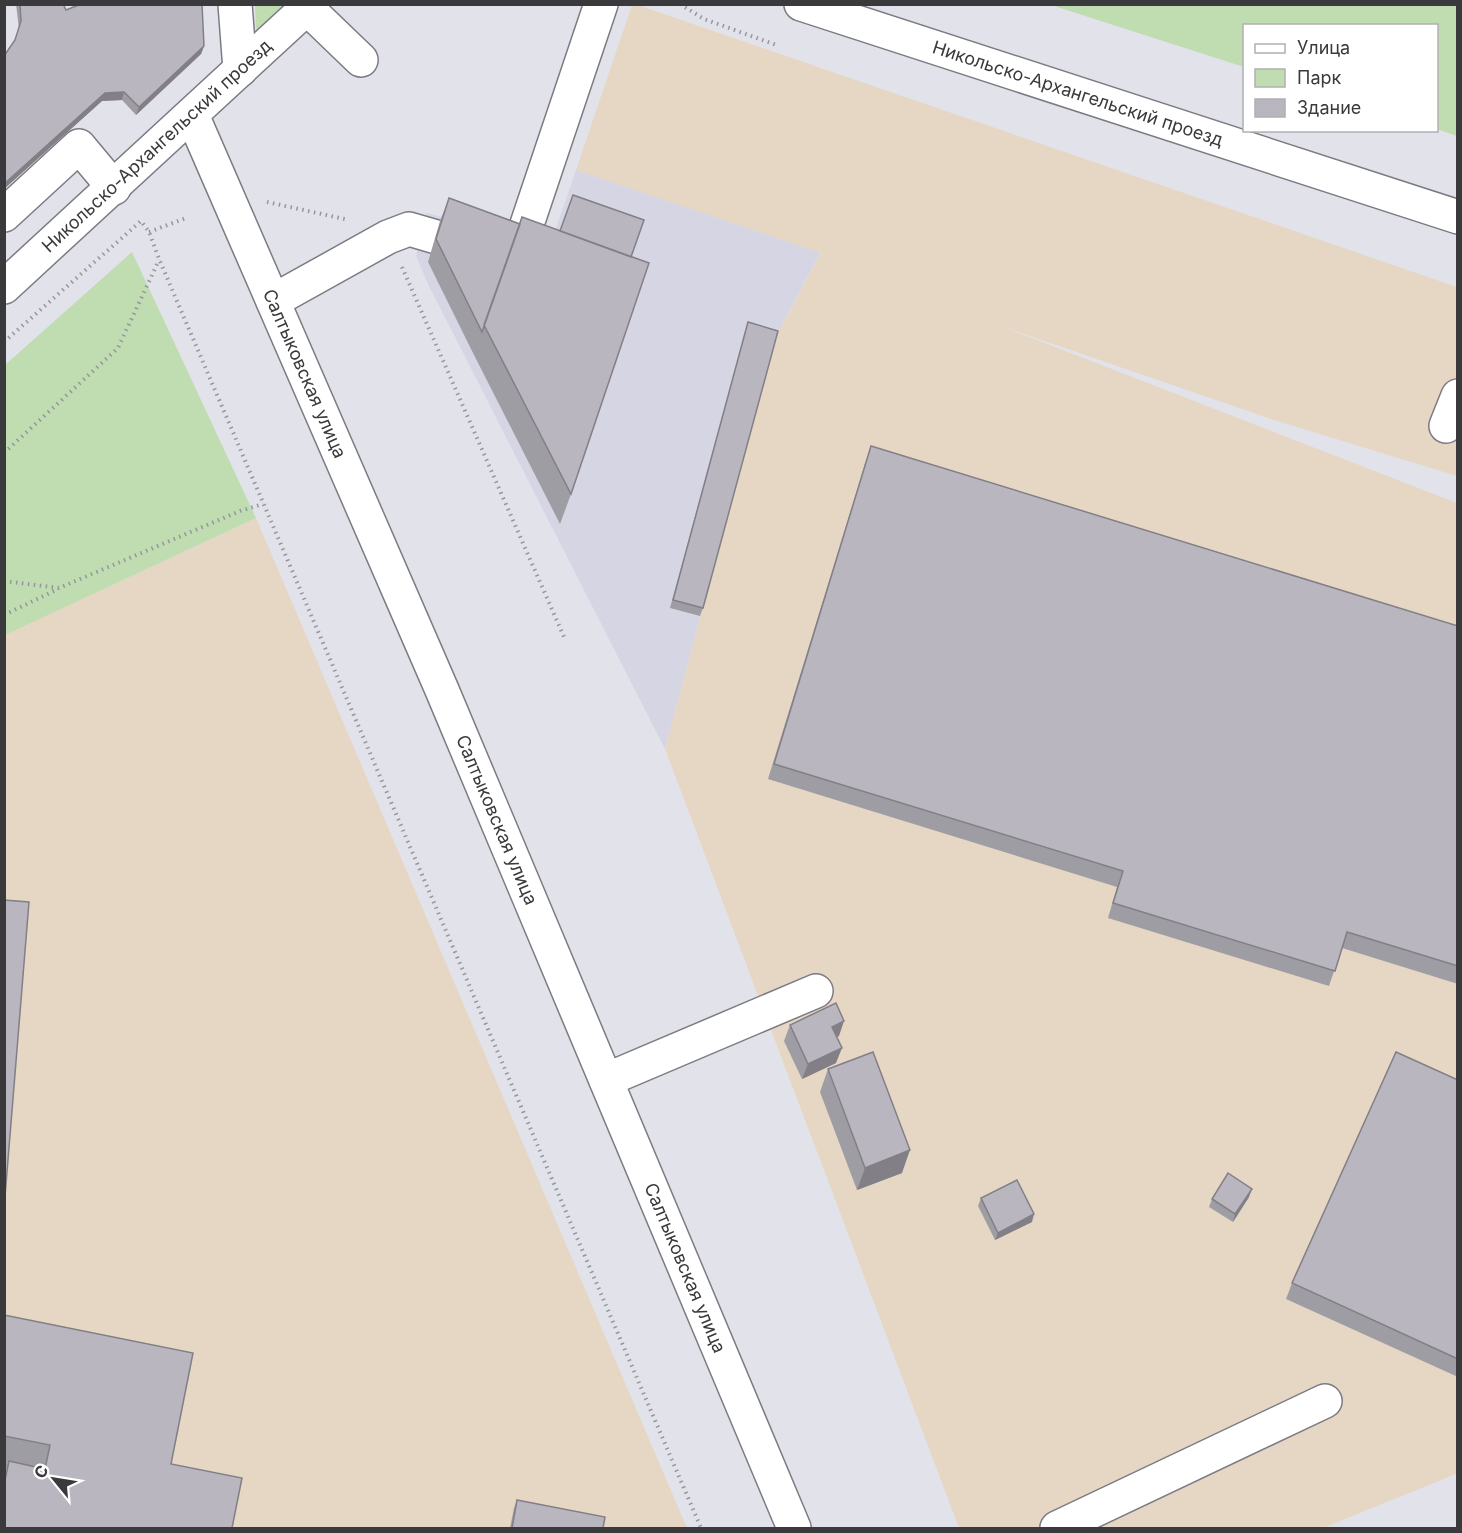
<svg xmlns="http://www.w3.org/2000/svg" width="1462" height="1533" font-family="Inter,sans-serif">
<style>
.built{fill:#d5d5e4}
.industrial{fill:#e6d7c4}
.green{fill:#c0ddb1}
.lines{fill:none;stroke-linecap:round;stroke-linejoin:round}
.minor-casing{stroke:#7b7b83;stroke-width:36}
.path{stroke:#96969d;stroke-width:4;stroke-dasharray:1.5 4.5;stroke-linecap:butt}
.minor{stroke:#fff;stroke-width:33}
.wall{fill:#9f9da4}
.shaded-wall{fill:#827f86}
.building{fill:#b9b6bf;stroke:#827f86;stroke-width:1.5}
.labels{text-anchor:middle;stroke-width:5;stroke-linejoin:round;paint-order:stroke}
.street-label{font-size:18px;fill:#3a3a3d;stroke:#fff}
</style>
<rect width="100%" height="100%" fill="#e2e2eb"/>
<path class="built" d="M576 170 821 252 775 338 665 749 428 284 416 256 427 213 503 233 549 249Z"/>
<path class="industrial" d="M632 5H638L1457 287V476L1274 420 1001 326 1457 503V1476L1456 1474 1323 1528H959L665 749 775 338 821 253 576 170Z
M256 518 687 1528H5L4 635Z"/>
<path class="green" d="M255 4 286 5 256 32Z
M1051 5H1457V136L1437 129 1436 26H1244V67Z
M132 252 256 518 5 635V365Z"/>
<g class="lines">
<g class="minor-casing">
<g id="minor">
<path d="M235 4 240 70"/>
<path id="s1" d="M801 4 1458 217"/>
<path d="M307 8 361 60"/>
<path id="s2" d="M192 115 442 690 794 1528"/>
<path d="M4 215 79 146 114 188"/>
<path id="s3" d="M4 287 311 4"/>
<path d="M273 301 388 237 409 229 515 260 601 4"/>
<path d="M1446 426 1458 396"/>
<path d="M606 1080 816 991"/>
<path d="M1057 1528 1325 1401"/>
</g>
</g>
<path class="path" d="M680 4 704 19 779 46
M267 202 349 220
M149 232 186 218
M402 267 565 639
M4 342 141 221 149 232 159 259 701 1528
M4 453 118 348 159 260
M4 581 59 588 240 511 263 504
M4 615 58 589"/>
<use href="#minor" class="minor"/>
</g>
<path class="wall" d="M16 4H63L66 10 204 46 201 54 136 115 122 100 102 101 4 189V56L15 41 19 29Z
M449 198 520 224 631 257 571 494 560 524 474 355 428 262 440 221Z
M748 322 703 608 700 616 670 608Z
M871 446 1458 626V984L1342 948 1329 986 1108 918 1117 887 768 779 866 461Z
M790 1025 839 1036 837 1037 836 1063 802 1079 784 1041Z
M828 1069 902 1173 857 1190 820 1092Z
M1458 1080V1377L1286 1299 1292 1283Z
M1249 1197 1233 1222 1209 1207 1212 1199Z
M981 1198 1032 1222 995 1240 978 1206Z
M4 1315 171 1464 4 1528V1474L7 1469 4 1468Z
M517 1500 603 1528H510L514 1508Z"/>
<path class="shaded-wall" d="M204 46 201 54 136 115 139 107Z
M124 92 122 100 102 101 4 189V184L105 93Z
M844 1021 839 1036 826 1042 832 1027Z
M842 1048 836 1063 802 1079 808 1064Z
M910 1150 902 1173 857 1190 865 1168Z
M1252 1189 1249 1197 1233 1222 1235 1214Z
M1034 1214 1032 1222 995 1240 998 1233Z"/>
<path class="building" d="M20 4H63L66 10 81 4H202L204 46 139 107 124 92 105 93 4 184V56L15 40 21 21Z
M573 195 644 220 631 257 560 231Z
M449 198 520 224 482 332 436 239Z
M522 217 649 263 571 494 484 325Z
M748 322 778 331 703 608 673 600Z
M871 446 1458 626V966L1347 932 1335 971 1113 903 1123 871 774 764Z
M4 900 29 902 4 1209Z
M836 1003 844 1021 832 1027 842 1048 808 1064 790 1025Z
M873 1052 910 1150 865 1168 828 1069Z
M1396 1052 1458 1080V1359L1292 1283Z
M1228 1173 1252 1189 1235 1214 1212 1199Z
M1017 1180 1034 1214 998 1233 981 1198Z
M4 1315 193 1353 171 1464 242 1478 232 1528H4V1485L9 1461 45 1469 50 1445 4 1436Z
M517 1500 605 1517 603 1528H512Z"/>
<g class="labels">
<g class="street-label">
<text dy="6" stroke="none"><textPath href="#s1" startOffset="291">Никольско-Архангельский проезд</textPath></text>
<text dy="6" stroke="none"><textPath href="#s3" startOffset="208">Никольско-Архангельский проезд</textPath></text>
<text dy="6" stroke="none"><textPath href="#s2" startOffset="282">Салтыковская улица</textPath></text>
<text dy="6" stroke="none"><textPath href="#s2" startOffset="768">Салтыковская улица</textPath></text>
<text dy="6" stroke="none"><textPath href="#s2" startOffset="1254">Салтыковская улица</textPath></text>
</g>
</g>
<rect width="1462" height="1533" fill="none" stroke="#3a3a3d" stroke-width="12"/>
<rect x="1243" y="24" width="195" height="108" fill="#ffffff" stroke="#b0b0b1" stroke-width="1.5"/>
<rect x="1255" y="44" width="30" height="9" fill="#ffffff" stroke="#b0b0b1" stroke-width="1.5"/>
<text x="1297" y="54" font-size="18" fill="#3a3a3d">Улица</text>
<rect x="1255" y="69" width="30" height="18" fill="#c0ddb1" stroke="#b0b0b1" stroke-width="1.5"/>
<text x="1297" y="84" font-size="18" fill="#3a3a3d">Парк</text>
<rect x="1255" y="99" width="30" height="18" fill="#b9b6bf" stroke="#b0b0b1" stroke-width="1.5"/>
<text x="1297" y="114" font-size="18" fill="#3a3a3d">Здание</text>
<g transform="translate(54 1479) rotate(300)" stroke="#ffffff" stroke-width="4.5" paint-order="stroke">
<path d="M0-4.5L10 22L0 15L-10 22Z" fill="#3a3a3d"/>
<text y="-9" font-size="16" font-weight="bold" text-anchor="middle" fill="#3a3a3d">С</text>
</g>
</svg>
